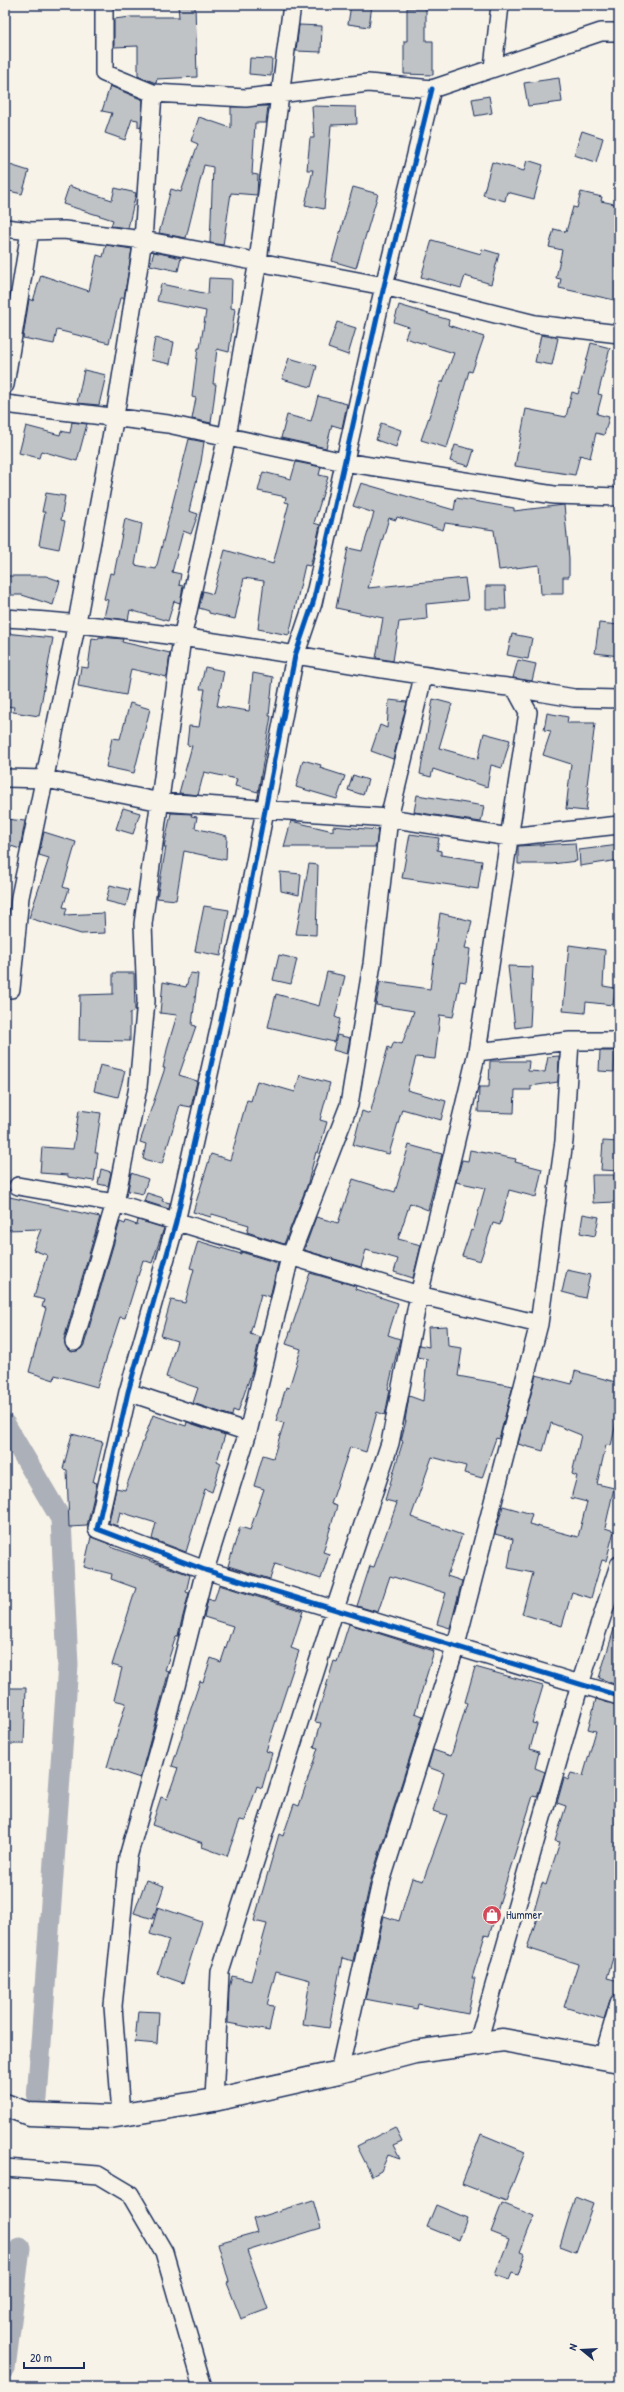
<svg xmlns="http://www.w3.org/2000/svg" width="624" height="2392" font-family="'Patrick Hand',sans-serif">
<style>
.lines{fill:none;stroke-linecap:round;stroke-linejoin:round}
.canal{stroke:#acb0b9;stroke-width:21}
.building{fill:#c0c3c5;stroke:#1b2f5e}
.street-casing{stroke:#1b2f5e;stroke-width:20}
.primary-casing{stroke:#1b2f5e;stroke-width:25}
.street{stroke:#f7f3e8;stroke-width:17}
.primary{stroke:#f7f3e8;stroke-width:22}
.cycleway-casing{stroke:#f7f3e8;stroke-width:8}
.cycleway{stroke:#0057b8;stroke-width:5}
.labels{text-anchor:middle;stroke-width:4;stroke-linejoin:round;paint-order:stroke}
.poi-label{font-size:12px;fill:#1b2f5e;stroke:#f7f3e8;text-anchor:start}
</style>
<rect width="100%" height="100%" fill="#f7f3e8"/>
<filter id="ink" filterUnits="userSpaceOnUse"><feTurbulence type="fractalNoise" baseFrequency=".025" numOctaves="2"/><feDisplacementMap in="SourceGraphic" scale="8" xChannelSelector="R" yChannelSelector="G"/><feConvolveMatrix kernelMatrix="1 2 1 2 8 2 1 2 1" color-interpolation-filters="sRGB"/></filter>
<g filter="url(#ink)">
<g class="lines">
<path class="canal" d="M5 1424 61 1519 68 1665 37 2099
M5 2369 20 2248"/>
</g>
<path class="building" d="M178 5H195L197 77 157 79 156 83 138 76V46L114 47V19L131 17H179Z
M351 5H372L369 27 348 24Z
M407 8H426V41H433V75L404 74V41H407Z
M299 25 322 26 321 52 296 51Z
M250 58 272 59 271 76 249 74Z
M559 78 562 102 528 106 524 83Z
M110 86 143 100 141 128 138 127V120L132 119 125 140 105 133 112 113 102 111Z
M489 96 492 113 475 116 472 99Z
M268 106 266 123H255L252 174 258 175 257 195 231 193 223 245 210 243 213 167 204 165 186 238 159 233 171 189 181 192 198 144 191 141 199 117 231 128V107Z
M312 106 356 107 357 124 331 125 324 209 305 205 313 170H307L310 138H314Z
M582 131 603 138 596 162 574 155Z
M527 160 543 165 534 199 507 192 505 201 483 195 492 162 524 171Z
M10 165 29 171 22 194 5 190Z
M69 186 112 200 115 188 136 193 128 228 111 226 113 220 63 204Z
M353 187 378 194 356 268 332 261Z
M581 192 602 197 601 201 619 205V301L559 288 561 279 556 278 562 250 549 247 554 229 566 232 573 207 577 208Z
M432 240 481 254 482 249 499 254 491 284 465 276 461 288 421 277Z
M106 245 132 249 124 298H120L109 343 57 330 54 344 23 338 29 299 33 301 41 275 89 291 97 255 103 257Z
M154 252 181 258 178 271 150 265Z
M209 278 232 279 231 308 235 309 229 352 217 349 213 384H216L211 423 192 419 196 398 192 397 198 348H200L206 311 157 301 161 284 208 294Z
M5 291 10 293 5 323Z
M399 305 449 320 448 325 484 337 472 372 469 371 447 448 421 440 441 382H443L454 353 405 338 409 327 394 322Z
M337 322 356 328 348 355 328 348Z
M541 335 558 338 552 365 535 362Z
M155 338 174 342 170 364 151 360Z
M591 343 610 348 598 394 602 395 597 414 609 417 604 435 596 433 590 458 580 455 575 475 515 466 526 409 566 417 572 392 578 394Z
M289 358 317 366 311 387 282 379Z
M84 370 106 375 99 405 77 403Z
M318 396 347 404 342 428 332 425 326 448 281 438 287 415 311 421Z
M72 422 87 424 77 461 41 451 39 458 19 453 26 426 60 435 61 431 70 433Z
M381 423 401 430 396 447 376 440Z
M189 439 204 442 201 462 189 511 198 514 191 534 183 531 172 572 181 574 179 585 183 586 180 603 174 601 168 621 130 610 128 620 104 617 108 600 104 599 110 573 114 574 125 519 142 524 135 565 156 569Z
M455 445 474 450 469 466 450 461Z
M296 462 321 467 319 475 328 477 314 523 320 525 316 544 310 566 305 565 289 635 258 629 264 581 244 578 235 619 209 613V611L199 608 203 591 213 594 225 550 273 564 289 503 285 502 286 497 258 491 263 472 291 479Z
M361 483 454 510 456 498 514 508V511L564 505 569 558V577H563V594H541L539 565 499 570 494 530 445 523 443 530 397 517 396 520 389 518 368 588 465 578 468 600 426 604 427 619 399 622 393 661 376 658 383 618 336 608 348 548 362 551 374 513 353 506Z
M46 493 65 496 61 520 65 521 59 549 39 545 45 512H42Z
M5 576H46L60 581 53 605 22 595H5Z
M486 586H505L506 609H486Z
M599 623 619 625V656L595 653Z
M5 633 53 638 39 716 13 712 14 707 5 706Z
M512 634 532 638 528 659 507 655Z
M99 637 123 639 122 642 170 653 167 677 131 669 126 695 78 686 81 667 88 668 92 638 99 639Z
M518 660 536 664 532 681 513 678Z
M205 667 224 671 217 706 249 711 253 673 273 677 269 716H271L258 792 235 786 237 779 204 772 198 795 179 793 192 746 187 745 189 726 199 727 205 689H200Z
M433 699 452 704 439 748 478 759 484 733 510 740 502 768 491 765 487 787 433 769 431 777 420 774Z
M389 700 407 702 393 759 371 751 380 725 387 728Z
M130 703 150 709 134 773 106 767 112 738 120 739Z
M547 713 568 717 567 723H595L587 785 589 786 586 811 566 809 571 764 543 755 551 731 544 730Z
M303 760 321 765 320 768 345 776 337 799 296 787Z
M353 775 368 780 363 795 348 790Z
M417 795 484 806 481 822 414 812Z
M123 808 140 813 133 834 116 829Z
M171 813 192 814 191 816 197 817 195 828 227 836 226 860 184 851 176 900 157 898 166 847H164Z
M5 819 25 821 20 849 5 844Z
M291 821 333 831V826L378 830 376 847H284Z
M44 832 76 842 63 887 69 889 63 907 67 908 65 915 104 913 105 933 81 934 29 918 49 858 39 855Z
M410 834 439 838 437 850 441 851V855L482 861 478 889 402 878Z
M575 843 577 861 552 864H518V846Z
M619 845V860L580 866 579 850Z
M309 864 318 865 316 935 296 934Z
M280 872 301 874 299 895 281 891Z
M110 885 130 890 126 906 106 901Z
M204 906 229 910 221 956 195 951Z
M440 913 472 921 465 948 470 949 466 982 460 981 453 1017 440 1015 435 1059 416 1057 407 1090 446 1101 441 1120 402 1109 389 1154 353 1145 362 1111 370 1114 388 1047 391 1049 394 1042 402 1044 414 1011 376 1005 380 982 430 989Z
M569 945 605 950 603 986 615 988 613 1005 586 1002 585 1013 563 1011Z
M279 955 297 959 291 984 273 980Z
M508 966 533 967 530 1026 515 1028Z
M327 972 345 976 335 1017 340 1019 334 1042 268 1027 276 994 319 1006Z
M113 973H134L135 1011 130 1013V1041L79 1040 80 995 113 994Z
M190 973 198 974 192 1025 196 1026 179 1075 197 1081 191 1107 180 1105 162 1164 143 1159 146 1144 140 1142 165 1068H163L168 1045 177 1015 160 1013 163 982 186 987Z
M337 1035 350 1038 347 1054 333 1050Z
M600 1051H615L614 1072 599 1071Z
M559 1056 558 1082 531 1086V1090H515L514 1113 478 1112 479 1087H489L490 1061H529L528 1071 545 1072 548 1057Z
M100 1065 125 1071 118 1097 94 1091Z
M300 1075 330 1083 320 1120 327 1122 318 1153 316 1152 307 1186 284 1244 247 1232 249 1225 212 1214 211 1217 193 1212 211 1154 230 1160 247 1100 251 1101 257 1081 295 1092Z
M79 1110 101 1113 95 1153H98L94 1181 68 1177V1175L40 1173 42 1147 73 1149Z
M603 1141 619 1142V1171L601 1170Z
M409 1145 442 1154 428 1210 410 1203 398 1239 421 1245 413 1278 394 1272 398 1259 366 1250 361 1267 304 1250 316 1217 338 1223 353 1179 395 1192Z
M470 1150 516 1159 515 1162 542 1169 536 1197 509 1190 500 1225 493 1223 480 1261 462 1256 471 1230 473 1231 485 1188 456 1182 462 1160 468 1161Z
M101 1169 111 1172 108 1186 98 1184Z
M131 1173 148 1179 143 1194 128 1191Z
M592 1175H614L615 1202 593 1203Z
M147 1193 163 1198 162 1201 170 1203 169 1209 144 1201Z
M5 1196 100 1217 64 1339 67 1349 72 1352 81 1349 84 1345 120 1222 125 1224 126 1221 137 1225 138 1220 164 1228 152 1263 143 1260 125 1318 120 1317 97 1387 55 1375 54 1380 29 1372 46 1308 42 1307 44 1300 34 1297 47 1255 33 1250 41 1229 5 1230Z
M583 1214 599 1217 595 1236 580 1233Z
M198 1241 241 1254V1252L278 1263 270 1297 261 1294 250 1334 260 1337 252 1371 238 1412 233 1410 232 1416 193 1403 198 1388 166 1377 177 1341 161 1336 171 1300 185 1303 194 1269 190 1268Z
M567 1270 590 1275 585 1298 562 1292Z
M310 1273 356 1286 355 1289 398 1303 388 1335 400 1339 388 1389 390 1390 385 1415 377 1412 366 1452 350 1447 331 1504 337 1506 323 1552 329 1554 321 1579 275 1564 270 1579 228 1566 240 1527 250 1530 264 1489 254 1486 263 1455 273 1458 284 1423 276 1421 286 1387 289 1388 301 1349 286 1344Z
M447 1326 448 1346 462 1348 458 1376 513 1386 499 1439 496 1438 482 1478 464 1473 466 1466 432 1457 411 1517 462 1535 447 1576 462 1581 450 1628 437 1624 446 1593 390 1576 378 1612 357 1606 370 1566 374 1567 397 1503 385 1500 403 1441 401 1440 406 1421H405L409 1396 423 1401 427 1359 417 1357 419 1345 429 1347 428 1327Z
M575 1371 619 1383V1409L611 1446 606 1445 597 1484 614 1488 605 1528 614 1531 606 1561 602 1560 591 1598 572 1592 562 1626 522 1614 533 1573 508 1568 513 1539 495 1534 503 1506 532 1514 529 1524 578 1537 587 1502 571 1498 577 1476 572 1474 581 1435 551 1423 543 1451 518 1444 536 1375 572 1384Z
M153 1415 186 1426 187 1422 225 1435 217 1461 221 1463 212 1492 205 1489 186 1552 152 1539 156 1523 120 1512 117 1526 109 1523 116 1488 125 1490Z
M72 1434 103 1442 93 1482 97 1483 87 1526 69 1527 67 1470 63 1469Z
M91 1537 112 1545 111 1547 190 1575 186 1592 189 1593 179 1631 178 1636H176L165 1670 169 1671 140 1778 107 1767 126 1703 114 1700 122 1668 112 1665 136 1588 111 1579 112 1574 84 1567Z
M219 1585 303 1611 291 1648 299 1651 266 1751 272 1753 262 1788 257 1786 245 1821 240 1820 227 1856 202 1847 203 1843 152 1825 161 1797 167 1799 178 1768 172 1766 200 1681 203 1682 211 1658 221 1662 233 1626 204 1617 208 1599 214 1601Z
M349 1624 434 1651 415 1713 423 1716 371 1879 353 1961 342 1958 329 2028 303 2024 310 1980 276 1971 267 2005 274 2006 269 2031 228 2023 229 1988 232 1976 251 1981 267 1924 254 1921 279 1834 283 1836 294 1804 299 1806 318 1748 314 1747 321 1723 315 1722 334 1661 337 1662Z
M615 1626 619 1627V1686L599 1678Z
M475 1667 543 1686 532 1723 537 1724 530 1749 539 1752 535 1768 545 1772 537 1797 533 1796 489 1936 485 1935 472 1978H475L468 2014 418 2004 417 2009 365 1999 384 1916 399 1921 412 1878 423 1881 447 1815 433 1811 444 1773 428 1767 433 1750 451 1756 467 1703 465 1702Z
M5 1688H26L24 1744H5Z
M596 1699 619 1706V1938L607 1978 619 1981V1988L617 1993 610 2000 604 2019 564 2007 578 1964 527 1948 539 1912 534 1911 542 1883 546 1885 560 1842 555 1841 566 1806 557 1803 564 1778 568 1780 571 1773 583 1776 596 1731 588 1729Z
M146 1880 164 1886 153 1919 134 1913Z
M158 1907 202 1922 183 1983 157 1974 169 1940 150 1934Z
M138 2011 159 2012 157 2044 135 2042Z
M395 2127 402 2141 393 2145 400 2159 388 2155 381 2171 372 2176 357 2146Z
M481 2134 525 2152 506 2201 462 2184Z
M575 2197 593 2204 576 2252 560 2246Z
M313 2200 321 2228 247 2251 268 2309 241 2319 227 2283 229 2282 218 2243 257 2232 253 2219Z
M502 2203 534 2216 520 2252 525 2254 518 2275 512 2273 509 2280 495 2275 509 2239 491 2232Z
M436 2205 467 2218 459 2240 427 2227Z"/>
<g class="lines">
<g class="street-casing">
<path id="street" d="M104 5V73L153 93 246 98 368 83 432 89 601 32H619
M493 68 500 5
M432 89 384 286 313 603 295 656 245 913 176 1222 128 1392 97 1529 205 1570 619 1696
M5 228 30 231 64 230 143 240 384 286 535 324 619 334
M5 385 30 231
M5 404 168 424 344 462 554 495 619 497
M5 618C176 628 345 668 515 688L528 712 477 1052 419 1295 390 1443 335 1609 220 1972 214 2100
M515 688 574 698 619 699
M5 778 46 779 161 802 389 818 509 837 619 825
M11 989 20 897 77 622 115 416 143 240 153 93
M477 1052 570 1041H619
M18 1186 115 1203 419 1295 539 1324
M74 1342 115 1203 138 1087 146 1001 143 924 182 638 227 436 258 261 292 5
M128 1392 248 1432
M478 2042 580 1684 619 1565
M603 2058 619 2003
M339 2072 381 1882 456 1645 539 1324 564 1141 570 1041
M121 2115 113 2006 128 1857 176 1686 205 1570 248 1432 290 1257 349 1105 372 964 389 818 423 677
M5 2168 98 2175 130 2194 164 2252 203 2387"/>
</g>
<g class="primary-casing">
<path id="primary" d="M5 2105 29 2114 110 2117 214 2100 339 2072 415 2052 503 2040 619 2061"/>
</g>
<use href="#street" class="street"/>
<use href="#primary" class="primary"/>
<g class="cycleway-casing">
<path id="cycleway" d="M432 89 384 286 313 603 295 656 245 913 176 1222 128 1392 97 1529 205 1570 619 1696"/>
</g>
<use href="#cycleway" class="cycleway"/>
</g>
</g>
<defs>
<g id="shop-disc" transform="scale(1)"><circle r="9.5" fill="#d1495b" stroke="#f7f3e8"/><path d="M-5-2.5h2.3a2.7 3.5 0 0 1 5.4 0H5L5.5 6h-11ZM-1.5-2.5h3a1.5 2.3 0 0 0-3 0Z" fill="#fff"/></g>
</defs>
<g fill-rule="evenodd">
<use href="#shop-disc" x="492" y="1915"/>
</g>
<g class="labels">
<g class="poi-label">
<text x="506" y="1919">Hummer</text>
</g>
</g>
<rect width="624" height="2392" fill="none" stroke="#f7f3e8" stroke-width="20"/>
<rect x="10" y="10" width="604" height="2372" fill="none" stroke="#1b2f5e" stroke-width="1.5" filter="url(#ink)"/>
<g transform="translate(582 2350) rotate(288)" stroke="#f7f3e8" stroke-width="3" paint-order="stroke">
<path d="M0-3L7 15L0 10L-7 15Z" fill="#1b2f5e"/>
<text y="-6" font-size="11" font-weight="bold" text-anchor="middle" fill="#1b2f5e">N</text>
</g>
<path d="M24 2362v6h60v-6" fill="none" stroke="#1b2f5e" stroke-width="2"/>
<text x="30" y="2362" font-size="12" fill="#1b2f5e" stroke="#f7f3e8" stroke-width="3" paint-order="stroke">20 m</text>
</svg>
